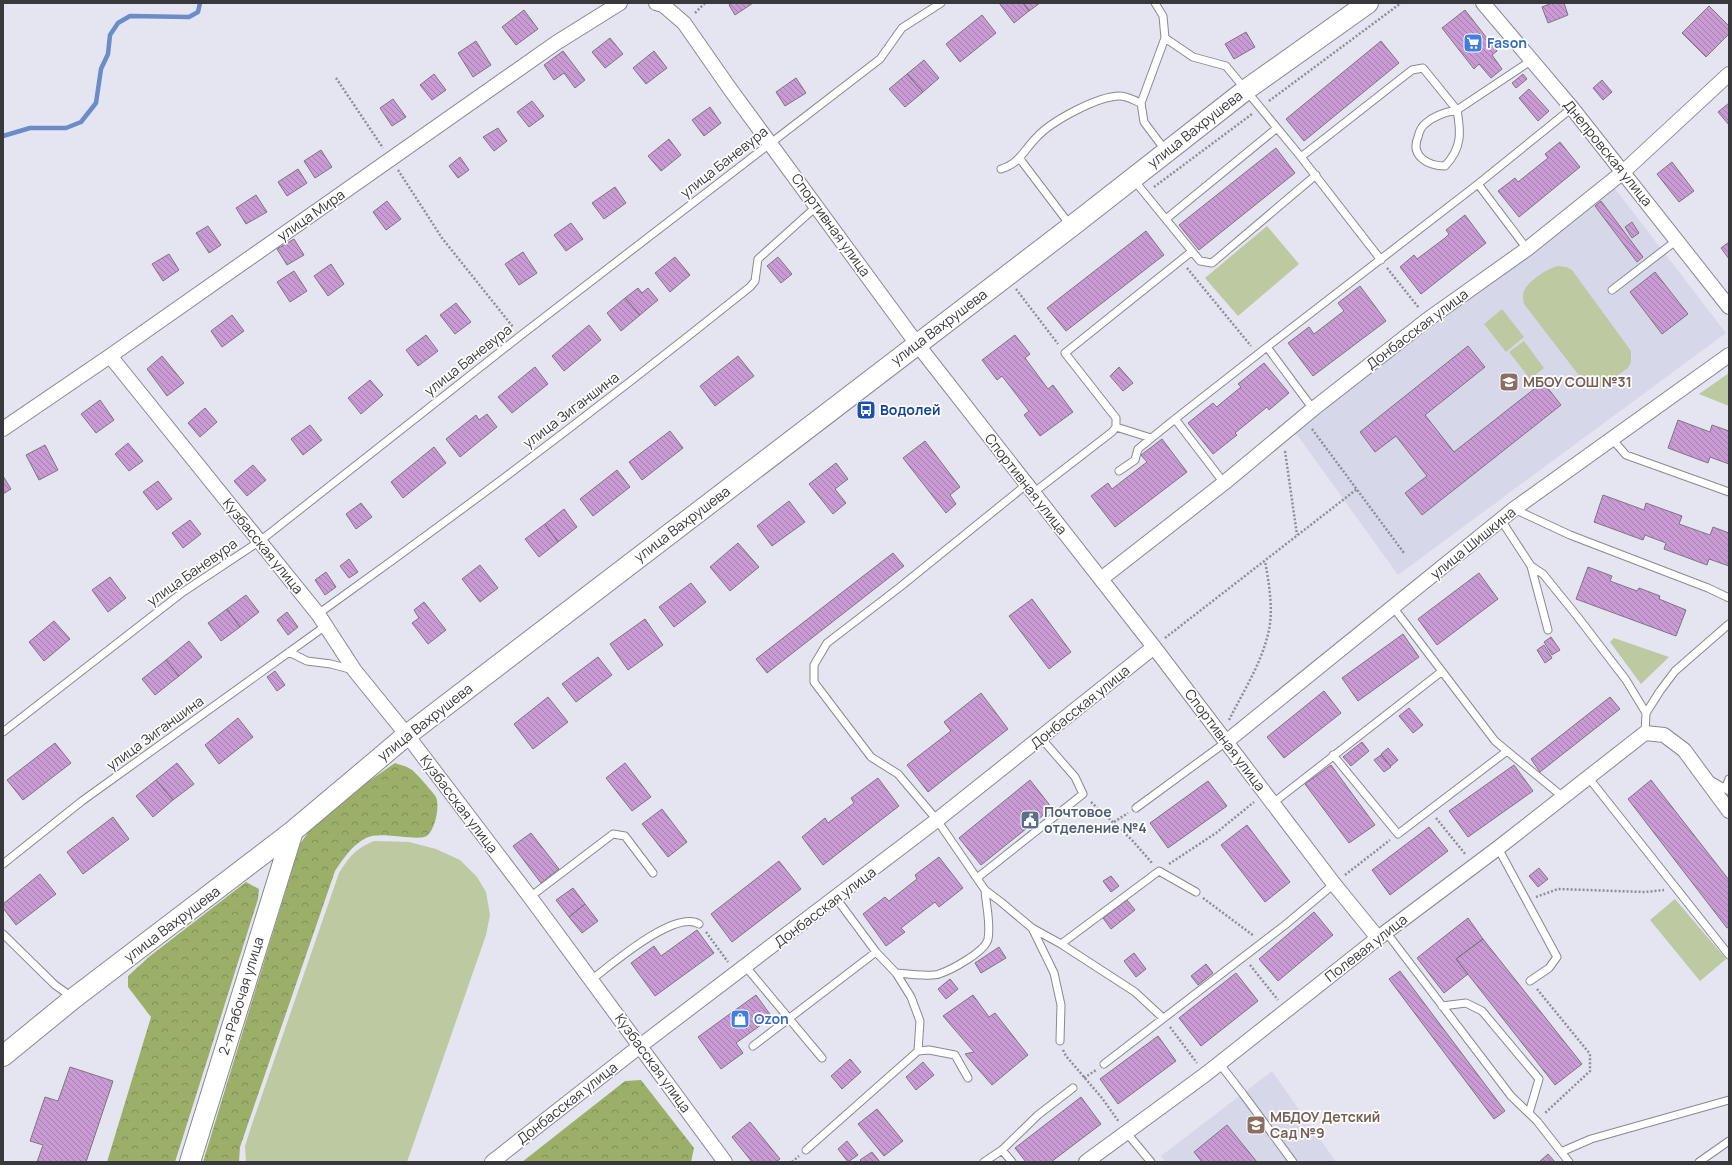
<svg xmlns="http://www.w3.org/2000/svg" width="1732" height="1165" font-family="Manrope,sans-serif">
<style>
.built{fill:#d6d8ea}
.forest{fill:url(#forest-crowns)}
.park{fill:#bdc9a0}
.lines{fill:none;stroke-linecap:round;stroke-linejoin:round}
.stream{stroke:#6c8cc7;stroke-width:4.5}
.building{fill:url(#building-back-hatch);stroke:#7d767f}
.lane-casing{stroke:#888993;stroke-width:9}
.street-casing{stroke:#888993;stroke-width:16}
.secondary-casing{stroke:#888993;stroke-width:22}
.path{stroke:#8d8e95;stroke-width:2.5;stroke-dasharray:2 2;stroke-linecap:butt}
.lane{stroke:#fff;stroke-width:7}
.street{stroke:#fff;stroke-width:14}
.secondary{stroke:#fff;stroke-width:20}
.labels{text-anchor:middle;stroke-width:3.5;stroke-linejoin:round;paint-order:stroke}
.shop-label{font-size:14px;font-weight:bold;fill:#366cbe;stroke:#fff;text-anchor:start}
.street-label{font-size:14px;fill:#38393d;stroke:#fff}
.education-label{font-size:14px;font-weight:bold;fill:#785e54;stroke:#fff;text-anchor:start}
.transit-label{font-size:14px;font-weight:bold;fill:#164399;stroke:#fff;text-anchor:start}
.service-label{font-size:14px;font-weight:bold;fill:#4e5e75;stroke:#fff;text-anchor:start}
</style>
<defs>
<pattern id="forest-crowns" width="20" height="18" patternUnits="userSpaceOnUse"><rect width="20" height="18" fill="#9caf69"/><path d="M2 6a3 3 0 1 1 6 0M12 15a3 3 0 1 1 6 0" fill="none" stroke="#808f58"/></pattern>
<pattern id="building-back-hatch" width="6" height="6" patternUnits="userSpaceOnUse"><rect width="6" height="6" fill="#c99ad4"/><path d="M-1 5l2 2M0 0l6 6M5-1l2 2" fill="none" stroke="#a47fad"/></pattern>
</defs>
<rect width="100%" height="100%" fill="#e4e5f0"/>
<path class="built" d="M1613 186 1726 333 1398 575 1295 432Z
M1272 1071 1336 1162H1166L1161 1156Z"/>
<path class="forest" d="M395 763C400 765 407 766 412 770 417 774 432 791 436 797 440 807 435 828 428 835 420 843 381 830 366 838 352 845 343 859 335 871L240 1147 239 1162H203L300 844 314 824 343 799Z
M246 882 259 889 258 899 175 1162H107L151 1017 128 987V976L150 956Z
M641 1080 694 1148 691 1162H522L625 1081Z"/>
<path class="park" d="M1267 226 1299 264 1238 316 1205 278Z
M1559 266 1566 267 1572 270 1631 351V362L1628 368 1598 389H1592L1587 386 1524 304C1523 299 1522 294 1525 289 1530 280 1549 267 1559 266Z
M1502 309 1524 337 1506 352 1484 324Z
M1524 341 1544 368 1530 379 1509 352Z
M1729 373V406L1699 394Z
M1614 638 1669 657 1641 684 1610 642Z
M374 841 409 842 436 849 460 860 477 877 486 892 490 915 486 935 407 1162H246L245 1146 252 1124 339 873C350 856 355 849 374 841Z
M1675 899 1726 959 1700 981 1650 920Z"/>
<g class="lines">
<path class="stream" d="M3 136 30 128H66L81 122 96 103 101 69 108 54 110 35 118 23 130 16 189 17 198 12 200 3"/>
</g>
<path class="building" d="M732 3H753L735 15 729 5Z
M999 3H1023L1029 11 1014 23Z
M1023 3H1040L1029 11Z
M1552 3H1564L1568 15 1548 23 1542 7Z
M1709 6 1729 26V34L1706 57 1682 33Z
M524 10 538 29 516 45 502 27Z
M1465 10 1497 51 1492 55 1502 69 1491 78 1479 64 1474 69 1442 28Z
M982 15 996 33 960 62 946 44Z
M1246 32 1255 47 1234 59 1225 44Z
M610 38 623 54 605 68 592 52Z
M476 41 491 65 473 77 458 53Z
M1381 41 1399 63 1304 141 1286 119Z
M563 51 585 80 575 88 564 73 554 80 544 65Z
M654 51 667 68 646 84 633 68Z
M924 60 939 78 923 92 907 74Z
M434 74 446 90 432 100 420 85Z
M907 74 923 92 905 107 889 89Z
M1523 74 1527 79 1516 88 1512 83Z
M796 78 806 93 785 106 776 92Z
M1602 80 1612 92 1603 100 1593 88Z
M1529 89 1549 111 1538 121 1519 98Z
M393 99 406 117 392 126 380 108Z
M532 101 544 116 529 127 517 112Z
M1729 103V125L1718 112Z
M710 107 721 123 704 136 692 120Z
M498 128 507 141 494 151 483 137Z
M669 139 681 155 661 171 648 156Z
M1560 142 1580 167 1519 217 1498 191 1515 178 1518 182 1548 158 1545 154Z
M1276 148 1295 173 1199 250 1179 225Z
M321 150 332 167 315 178 304 161Z
M460 157 469 170 458 178 449 166Z
M1672 162 1694 191 1679 202 1657 174Z
M298 169 307 183 287 196 278 182Z
M615 187 626 203 604 219 592 203Z
M256 195 267 212 246 224 236 208Z
M387 201 401 219 386 230 373 212Z
M1601 201 1643 257 1637 262 1595 206Z
M1465 215 1486 243 1421 294 1400 267 1414 255 1417 259 1445 238 1449 234 1446 230Z
M1632 222 1639 233 1632 238 1625 227Z
M571 223 583 239 566 251 554 235Z
M208 226 221 245 209 253 196 233Z
M1146 231 1164 255 1066 331 1047 308Z
M294 239 304 255 287 265 277 249Z
M1729 242V259L1721 248Z
M523 252 537 273 519 285 505 264Z
M169 254 179 270 163 281 152 264Z
M675 257 690 275 670 292 655 273Z
M778 257 792 274 781 283 767 266Z
M331 264 344 284 328 296 314 276Z
M294 271 307 291 290 302 277 282Z
M1655 272 1688 314 1662 334 1630 292Z
M1360 286 1386 321 1313 376 1288 343 1309 327 1314 334 1340 314 1344 311 1338 303Z
M638 288 642 293 648 288 658 300 640 315 625 298Z
M625 298 640 315 621 331 607 313Z
M456 303 471 322 455 334 440 315Z
M232 315 244 331 222 347 211 331Z
M589 325 601 340 564 371 552 356Z
M426 335 438 351 418 366 406 350Z
M1015 335 1030 354 1025 358 1048 389 1053 385 1073 412 1040 436 1024 415 1029 411 1002 376 997 380 982 360Z
M1468 346 1485 367 1425 415 1454 452 1543 382 1561 405 1422 515 1405 493 1427 476 1396 436 1375 452 1360 432Z
M162 356 184 383 167 396 147 369Z
M738 356 754 376 715 406 700 386Z
M1264 363 1289 393 1269 410 1267 407 1235 433 1237 435 1213 454 1188 423 1213 403 1217 407 1219 405 1241 387 1238 384Z
M535 367 548 384 512 413 498 397Z
M1119 367 1133 383 1123 391 1110 376Z
M370 380 383 395 361 414 348 398Z
M100 400 114 420 96 433 81 414Z
M205 408 217 422 200 437 188 423Z
M487 414 497 427 460 457 446 439 476 415 479 420Z
M1678 420 1710 432 1712 425 1729 431V464L1710 457 1708 463 1668 448Z
M310 425 322 440 303 455 291 439Z
M670 431 683 448 642 480 629 462Z
M1162 439 1187 472 1115 527 1091 496 1108 483 1112 489 1147 462 1141 455Z
M925 441 960 487 950 495 956 504 946 513 903 458Z
M128 443 143 461 129 471 115 454Z
M45 445 58 470 39 480 26 455Z
M434 447 446 463 403 498 391 482Z
M836 463 848 479 835 489 846 503 833 514 809 484Z
M253 465 266 480 247 496 234 481Z
M617 470 630 487 593 516 580 499Z
M3 476 11 489 3 494Z
M158 481 172 499 157 510 143 492Z
M1603 495 1644 510 1646 503 1682 516 1679 524 1710 535 1713 527 1729 533V566L1709 559 1707 565 1664 549 1666 543 1645 535 1643 540 1594 522Z
M789 501 805 522 772 546 757 526Z
M361 503 372 517 356 529 346 514Z
M564 509 577 527 558 542 545 524Z
M190 520 201 534 183 548 172 533Z
M545 524 558 542 539 557 525 539Z
M738 543 759 567 730 591 710 567Z
M893 553 904 566 767 673 756 659Z
M349 559 358 572 349 578 340 566Z
M480 565 498 588 480 602 462 579Z
M1588 567 1612 576 1610 581 1637 591 1639 588 1660 596 1659 599 1686 610 1676 636 1576 599Z
M326 572 336 587 325 595 315 580Z
M1479 573 1498 599 1437 645 1418 619Z
M110 577 126 598 108 612 92 590Z
M691 583 706 602 674 627 659 607Z
M246 595 259 612 240 627 227 609Z
M1032 599 1071 652 1049 669 1009 616Z
M424 602 446 630 428 644 412 623 419 618 414 610Z
M227 609 240 627 221 641 208 623Z
M287 612 298 627 288 635 277 620Z
M645 619 663 645 628 670 610 644Z
M54 621 70 639 44 661 29 642Z
M1403 634 1419 657 1358 701 1342 678Z
M1551 637 1560 650 1552 655 1544 642Z
M189 641 202 657 179 676 166 660Z
M1544 645 1552 658 1545 663 1537 650Z
M598 657 612 675 576 702 562 684Z
M166 660 179 676 155 695 142 679Z
M275 671 285 685 277 691 267 677Z
M1324 691 1341 713 1284 758 1267 737Z
M981 693 1008 729 928 792 907 765 951 731 944 722Z
M548 697 568 722 533 749 514 724Z
M1610 697 1620 709 1540 772 1531 759Z
M1409 708 1423 725 1413 733 1399 716Z
M238 718 253 737 219 764 205 745Z
M1362 742 1369 751 1351 766 1343 757Z
M55 743 71 763 23 800 7 780Z
M1388 748 1398 760 1391 766 1381 754Z
M1381 755 1391 767 1384 772 1374 760Z
M177 763 194 784 173 800 156 780Z
M625 763 651 797 632 811 606 778Z
M1331 765 1375 825 1349 843 1305 784Z
M1514 765 1533 791 1468 837 1449 811Z
M878 778 899 806 823 865 802 837 825 818 828 823 854 803 851 798Z
M156 780 173 800 153 817 136 796Z
M1030 780 1052 808 981 865 959 838Z
M1651 780 1729 880V927L1727 928 1628 799Z
M1208 781 1227 806 1168 848 1150 823Z
M662 809 687 842 668 857 642 824Z
M113 817 129 839 83 874 67 852Z
M1247 825 1290 882 1265 902 1221 845Z
M1429 827 1448 851 1390 895 1372 870Z
M531 833 559 869 541 883 513 846Z
M939 857 963 888 939 907 935 902 901 928 905 932 886 946 863 914 885 897 889 901 917 879 915 875Z
M779 861 801 889 732 942 711 914Z
M1539 868 1548 879 1538 887 1529 876Z
M40 874 56 894 16 925 3 908V904Z
M1111 876 1119 886 1111 892 1103 881Z
M573 888 585 904 569 917 556 900Z
M1127 900 1135 910 1111 929 1103 918Z
M585 904 598 921 582 933 569 917Z
M1314 912 1333 935 1278 981 1259 959Z
M1468 918 1483 939 1456 959 1468 974 1444 993 1417 958Z
M697 930 714 953 655 996 631 963 654 946 661 956Z
M1483 939 1582 1064 1555 1085 1456 959Z
M999 947 1006 958 981 973 975 963Z
M1134 953 1146 969 1136 977 1124 961Z
M1206 964 1213 973 1198 985 1191 976Z
M1400 971 1505 1111 1494 1119 1389 979Z
M1236 973 1258 1001 1201 1046 1179 1018Z
M950 979 958 989 946 999 938 989Z
M756 995 772 1017 736 1043 743 1053 721 1069 698 1037Z
M973 995 989 1017 995 1013 1028 1055 992 1085 965 1054 974 1052 943 1016Z
M1158 1036 1176 1061 1118 1104 1100 1079Z
M850 1059 861 1072 842 1089 831 1076Z
M923 1062 934 1075 916 1090 906 1077Z
M70 1067 113 1081 86 1162H37L43 1145 30 1141 45 1097 58 1101Z
M1081 1097 1101 1124 1051 1162H1026L1015 1148Z
M877 1109 903 1141 884 1156 858 1124Z
M750 1122 780 1159 776 1162H752L732 1137Z
M1227 1125 1257 1162H1202L1194 1152Z
M847 1141 858 1155 848 1162 838 1149Z
M872 1152 880 1162H862L860 1160Z
M1548 1154 1555 1162H1539Z"/>
<g class="lines">
<g class="lane-casing">
<path id="lane" d="M1155 3 1163 16 1165 38 1141 103 1144 122 1165 150
M1165 38 1193 57 1226 66 1301 157 1412 70 1423 68 1457 110 1532 60
M1457 110C1461 133 1462 148 1445 166 1428 166 1410 156 1418 137 1419 132 1422 126 1426 123 1434 116 1446 112 1457 110Z
M1301 157 1381 260
M1020 159 1070 225
M1001 169C1019 164 1024 150 1036 138 1051 121 1098 96 1120 96 1127 96 1135 101 1141 103
M1133 179 1200 261 1212 263 1316 175
M1166 219 1277 128
M1527 249 1478 184 1572 108
M1612 290 1677 240
M1313 409 1267 347 1478 184
M1116 427 1151 438
M1612 439 1626 455 1729 492
M1119 471 1135 460 1138 449 1175 419
M1224 483 1175 419 1267 347
M1026 485 900 587 827 643 814 665V682L871 757 898 774 937 820 985 890 1001 902 1032 928 1061 944 1135 992 1163 1018
M1033 493 1112 432 1116 427V418L1065 353 1191 252
M1514 509 1570 535 1708 588 1729 598
M1501 520 1531 566 1543 574 1577 616 1626 680 1646 713
M1531 566 1548 630
M318 614C465 509 609 400 750 287L755 281 758 259 817 206
M289 652 307 661 331 664 353 670
M3 732 183 592 260 541 520 336 880 59 902 28 941 3
M1645 733 1646 713 1660 691 1675 671 1729 624
M1507 751 1563 797
M1333 755 1398 834 1507 751 1495 741 1393 607
M1588 777 1729 955
M1712 781 1729 791
M1725 789 1729 779
M1273 803 1441 672
M1136 808 1226 742
M1498 848 1557 957 1549 968 1530 981
M3 864 82 801 324 627
M977 878 1083 794 1075 777 1041 738
M530 897 613 834 625 836 653 873
M1032 928 1054 973 1061 1005 1060 1041
M1386 932 1511 1096 1537 1121 1569 1162
M3 934 55 985 72 997
M1061 944 1159 871 1196 892
M746 967 822 1058
M896 973C906 974 931 977 939 974 951 970 985 952 988 939 991 924 986 905 985 890
M591 980C611 965 675 909 699 924
M1442 1006 1466 1003 1482 1011 1539 1079 1529 1113
M753 1046 876 952
M918 1051 929 1050 955 1055 968 1078
M1219 1063 1243 1094 1293 1162
M1104 1064 1285 925 1334 884
M1126 1132 1151 1162
M806 1150 918 1051 920 1021 911 997 896 973 876 952 836 898
M1002 1150 1012 1162
M1561 1152 1591 1139 1729 1100
M984 1162 1002 1150 1038 1115 1073 1088
M1699 1162 1729 1141"/>
</g>
<g class="street-casing">
<path id="street" d="M656 3 663 5 684 23 730 89 917 344 1154 647 1334 884 1378 938
M1483 3 1572 108 1729 307
M110 356 318 614 355 671 407 735 530 897 725 1162
M3 429 110 356 556 43 620 3
M1101 579 1224 483 1313 409 1427 320 1527 249 1623 172 1729 74
M1226 742 1514 509 1729 355
M492 1162 640 1046 937 820 1154 647
M1086 1162 1206 1074 1378 938 1498 848 1645 733 1664 735 1684 750 1729 811"/>
</g>
<g class="secondary-casing">
<path id="secondary" d="M3 1056 74 998 293 831 407 735 1072 226 1247 89 1368 3
M190 1162 293 831"/>
</g>
<path class="path" d="M695 13 705 3
M336 78 383 148
M1269 101 1401 3
M398 170 442 238 513 327
M1154 187 1252 114
M1187 268 1251 346
M1387 268 1419 308
M1016 289 1058 344
M1312 429 1404 553
M1285 451 1297 535
M1165 638 1357 489
M1229 720C1243 692 1261 664 1268 634 1274 612 1269 583 1265 561
M1091 802 1132 840 1152 863
M1436 818 1466 855
M1114 822 1128 813
M1169 864 1216 833 1254 802
M1345 875 1390 840
M1536 897 1558 889 1645 892 1664 890
M1203 898 1254 936
M706 932 728 962
M1250 965 1278 1000
M1537 989 1590 1054V1071L1544 1114
M1170 1027 1197 1063
M1063 1050 1066 1056 1102 1098 1119 1122
M1084 1078 1096 1070
M792 1162 799 1156"/>
<use href="#lane" class="lane"/>
<use href="#street" class="street"/>
<use href="#secondary" class="secondary"/>
</g>
<defs>
<g id="supermarket-square" transform="scale(1)"><rect x="-9" y="-9" width="18" height="18" rx="4" fill="#3f7fe0" stroke="#fff"/><path d="M-6-5.5h2.5l.6 2H6L4.5 2H-2.5L-4.4-4H-6ZM-1.5 3.2a1.3 1.3 0 1 0 .1 0ZM3 3.2a1.3 1.3 0 1 0 .1 0Z" fill="#fff"/></g>
<g id="school-square" transform="scale(1)"><rect x="-9" y="-9" width="18" height="18" rx="4" fill="#8d6e63" stroke="#fff"/><path d="M0-5L7-2L0 1L-7-2ZM-4 1L0 2.5L4 1V4Q0 6-4 4Z" fill="#fff"/></g>
<g id="bus-square" transform="scale(1)"><rect x="-9" y="-9" width="18" height="18" rx="4" fill="#1a4fb4" stroke="#fff"/><path d="M-5-6H5V4H4V6H2V4H-2V6H-4V4H-5ZM-3.5-4V0h7V-4ZM-3.5 1.2v1.5H-2V1.2ZM2 1.2v1.5H3.5V1.2Z" fill="#fff"/></g>
<g id="civic-square" transform="scale(1)"><rect x="-9" y="-9" width="18" height="18" rx="4" fill="#5c6f8a" stroke="#fff"/><path d="M-.6-6.5H3V-4.5H.6V-3L4-1V1h2V6H-6V1h2V-1L-.6-3ZM-1.2 2.5V6h2.4V2.5Z" fill="#fff"/></g>
<g id="shop-square" transform="scale(1)"><rect x="-9" y="-9" width="18" height="18" rx="4" fill="#3f7fe0" stroke="#fff"/><path d="M-5-2.5h2.3a2.7 3.5 0 0 1 5.4 0H5L5.5 6h-11ZM-1.5-2.5h3a1.5 2.3 0 0 0-3 0Z" fill="#fff"/></g>
</defs>
<g fill-rule="evenodd">
<use href="#supermarket-square" x="1473" y="43"/>
<use href="#school-square" x="1509" y="382"/>
<use href="#bus-square" x="866" y="410"/>
<use href="#civic-square" x="1030" y="820"/>
<use href="#shop-square" x="740" y="1019"/>
<use href="#school-square" x="1256" y="1125"/>
</g>
<g class="labels">
<g class="shop-label">
<text x="1487" y="48">Fason</text>
<text x="754" y="1024">Ozon</text>
</g>
<g class="street-label">
<text transform="translate(1195 129) rotate(-38)" y="5">улица Вахрушева</text>
<text transform="translate(1608 153) rotate(51)" y="5">Днепровская улица</text>
<text transform="translate(724 162) rotate(-38)" y="5">улица Баневура</text>
<text transform="translate(311 215) rotate(-35)" y="5">улица Мира</text>
<text transform="translate(831 225) rotate(54)" y="5">Спортивная улица</text>
<text transform="translate(939 327) rotate(-37)" y="5">улица Вахрушева</text>
<text transform="translate(1417 329) rotate(-37)" y="5">Донбасская улица</text>
<text transform="translate(468 360) rotate(-38)" y="5">улица Баневура</text>
<text transform="translate(571 410) rotate(-37)" y="5">улица Зиганшина</text>
<text transform="translate(1026 484) rotate(52)" y="5">Спортивная улица</text>
<text transform="translate(682 524) rotate(-37)" y="5">улица Вахрушева</text>
<text transform="translate(1473 543) rotate(-39)" y="5">улица Шишкина</text>
<text transform="translate(263 546) rotate(51)" y="5">Кузбасская улица</text>
<text transform="translate(192 572) rotate(-35)" y="5">улица Баневура</text>
<text transform="translate(1080 707) rotate(-39)" y="5">Донбасская улица</text>
<text transform="translate(425 722) rotate(-38)" y="5">улица Вахрушева</text>
<text transform="translate(155 733) rotate(-36)" y="5">улица Зиганшина</text>
<text transform="translate(1225 740) rotate(53)" y="5">Спортивная улица</text>
<text transform="translate(459 804) rotate(53)" y="5">Кузбасская улица</text>
<text transform="translate(825 907) rotate(-37)" y="5">Донбасская улица</text>
<text transform="translate(172 924) rotate(-37)" y="5">улица Вахрушева</text>
<text transform="translate(1366 948) rotate(-38)" y="5">Полевая улица</text>
<text transform="translate(241 996) rotate(-73)" y="5">2-я Рабочая улица</text>
<text transform="translate(653 1063) rotate(54)" y="5">Кузбасская улица</text>
<text transform="translate(567 1103) rotate(-38)" y="5">Донбасская улица</text>
</g>
<g class="education-label">
<text x="1523" y="387">МБОУ СОШ №31</text>
<text x="1270" y="1122">МБДОУ Детский<tspan x="1270" dy="16">Сад №9</tspan></text>
</g>
<g class="transit-label">
<text x="880" y="415">Водолей</text>
</g>
<g class="service-label">
<text x="1044" y="817">Почтовое<tspan x="1044" dy="16">отделение №4</tspan></text>
</g>
</g>
<rect width="1732" height="1165" fill="none" stroke="#38393d" stroke-width="8"/>
</svg>
